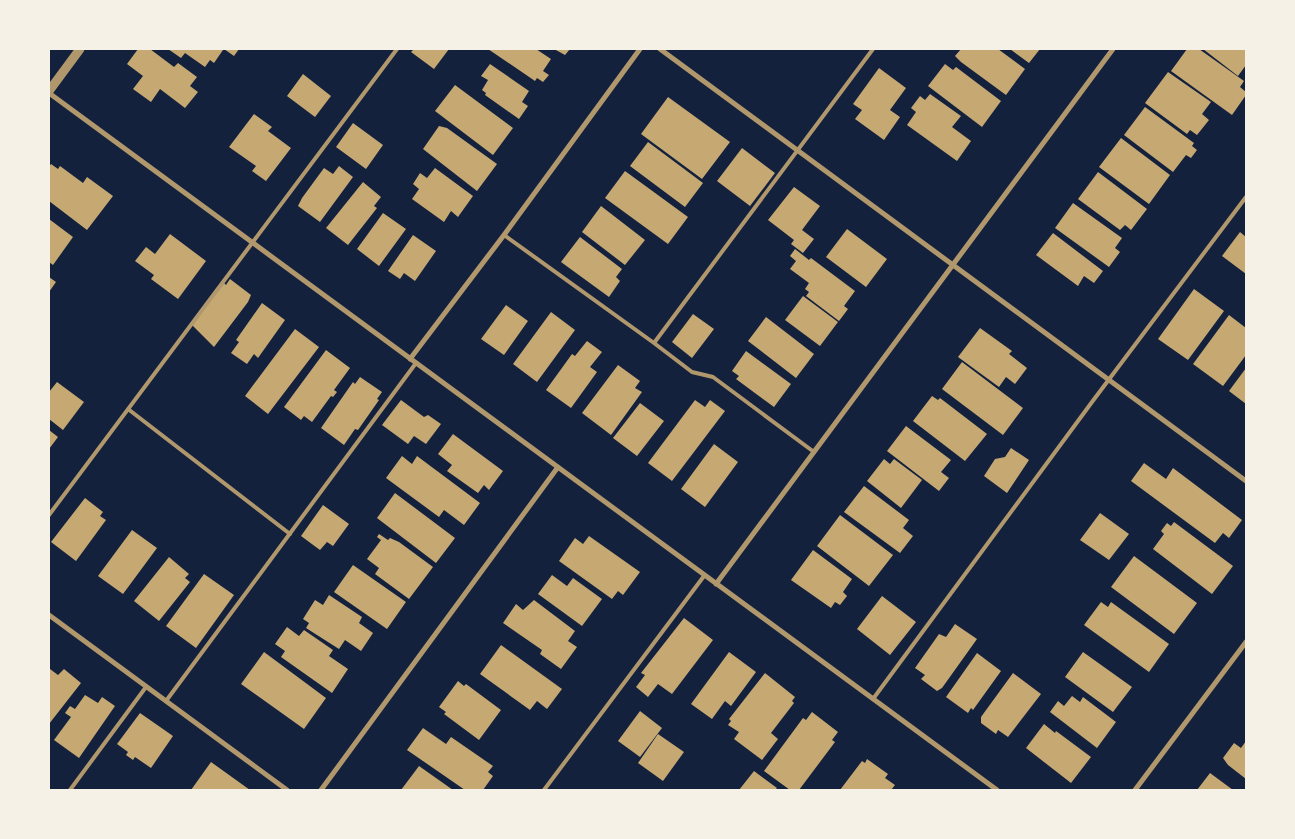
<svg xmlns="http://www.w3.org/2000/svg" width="1295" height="839" font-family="'Archivo Narrow',sans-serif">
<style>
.building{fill:#c6a872}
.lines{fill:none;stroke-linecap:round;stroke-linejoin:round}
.service{stroke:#b1986c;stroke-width:4}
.minor{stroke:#b1986c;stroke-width:5}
.tertiary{stroke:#b1986c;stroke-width:9}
</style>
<rect width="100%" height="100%" fill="#14213d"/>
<path class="building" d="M138 49H150L174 67 178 63 197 77 190 86 198 92 185 108 160 89 151 102 133 89 143 76 127 64Z
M168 49H222L223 50 214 63 210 60 205 67 185 53 181 58Z
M224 49H239L234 56Z
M414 49H449L434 69 411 52Z
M488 49H536L551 59 543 71 549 75 543 82 537 78 535 81Z
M554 49H570L565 55Z
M961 49H998L1025 69 1006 95 961 62 955 56Z
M1010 49H1040L1029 63Z
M1187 49H1199L1244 81 1240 87 1246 92V95L1232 115 1171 71Z
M1203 49H1246V65L1238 76Z
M490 64 529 91 522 102 528 106 519 119 485 95 486 93 482 90 488 80 481 76Z
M945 64 953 70 956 67 1001 101 982 127 928 86Z
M879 68 906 88 890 110 900 117 884 140 855 119 862 110 853 104Z
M1168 72 1211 102 1202 114 1209 120 1197 135 1190 130 1187 134 1145 103Z
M303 74 331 96 315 117 287 96Z
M455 85 513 128 493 155 435 111Z
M930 94 961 116 952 127 971 141 957 161 907 125 916 112 911 108 920 96 925 100Z
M668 97 730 142 702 179 641 134Z
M1145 107 1194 143 1192 146 1197 150 1191 158 1186 155 1173 172 1124 135Z
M254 114 272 127 268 131 291 148 266 181 252 171 256 166 229 147Z
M353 123 383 145 366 169 336 147Z
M439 126 447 128 497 164 477 191 423 149Z
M1121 138 1170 175 1149 204 1099 167Z
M648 142 703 183 685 207 630 166Z
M742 148 775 173 750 206 717 181Z
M51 164 58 169 60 166 83 183 87 177 113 196 87 230 49 201V167Z
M339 166 353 177 320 222 298 206 302 198 324 168 333 174Z
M435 168 473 196 458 217 451 211 444 222 412 199 419 189 413 184 420 173 427 178Z
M625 171 688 217 668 244 605 198Z
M1098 172 1147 209 1131 230 1125 225 1120 230 1078 199Z
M363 182 381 197 374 206 377 208 348 245 326 228Z
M794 187 820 206 802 230 814 239 803 253 791 244 794 240 768 220Z
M1073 203 1122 238 1115 248 1120 252 1109 267 1055 228Z
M601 206 645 240 625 265 582 232Z
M383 213 406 229 379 266 357 249Z
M49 219 73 237 53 265 49 262Z
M847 229 887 259 866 287 826 257Z
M1240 232 1246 237V274L1222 256Z
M1053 233 1103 271 1094 283 1084 276 1078 286 1036 255Z
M170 234 206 261 178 299 151 279 154 275 135 261 146 247 155 254Z
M413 235 436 251 415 281 404 273 400 279 388 271Z
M580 237 622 269 616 277 620 281 609 297 561 262Z
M795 249 809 260 811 258 855 291 844 306 848 309 839 321 806 296 809 292 805 289 809 283 790 269 796 261 790 256Z
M49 277 56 282 49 292Z
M230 279 251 295 248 302 214 347 192 325 224 283 226 285Z
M1194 289 1224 311 1188 360 1158 339Z
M803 296 838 322 820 346 785 320Z
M262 303 285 320 258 358 254 354 247 364 231 353 239 342 236 340Z
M506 305 528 321 504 355 481 339Z
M551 312 575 330 537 382 513 364Z
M693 314 714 329 692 358 672 342Z
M1229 315 1246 328V355L1223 386 1193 364Z
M766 317 814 354 796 378 748 341Z
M980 328 1012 351 1009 354 1027 368 1015 384 1006 377 999 387 958 357Z
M295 329 319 347 268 414 245 396Z
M587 341 602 352 590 367 597 372 571 408 546 390 572 354 575 356Z
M326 350 350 368 334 390 337 392 333 397 331 396 312 422 304 416 301 420 284 407Z
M746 351 791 384 774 407 736 379 739 376 732 371Z
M962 362 1023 408 1003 435 942 389Z
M618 365 640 381 635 388 642 392 611 435 582 413Z
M1246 368V404L1229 391Z
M360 377 382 392 377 399 379 400 358 430 355 429 344 445 321 428 353 382 355 384Z
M57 382 84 402 63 430 49 419V392Z
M932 396 938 400 940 398 987 434 965 461 913 421Z
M401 400 424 417 428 415 441 424 426 444 414 436 408 444 382 425Z
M695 400 705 407 710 400 725 411 672 481 648 463Z
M640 403 664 421 637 456 613 438Z
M906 426 951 460 941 472 949 478 939 491 887 451Z
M49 430 58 437 49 449Z
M453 434 503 471 489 490 484 485 478 493 447 471 452 465 438 454Z
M714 444 738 462 705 507 681 489Z
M1011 448 1029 460 1007 493 984 476 995 459 1005 457Z
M402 456 412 464 417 456 480 503 464 525 444 510 439 517 386 478Z
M884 459 890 464 894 459 922 480 901 508 867 481Z
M1144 463 1166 479 1173 468 1242 520 1229 538 1223 533 1215 543 1131 481Z
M864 486 909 520 903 528 913 536 900 553 844 512Z
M395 493 455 538 436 563 377 518Z
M85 498 103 512 100 516 106 520 76 561 51 542Z
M323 505 349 524 333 546 327 542 320 550 301 536Z
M1100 513 1129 534 1109 560 1080 540Z
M840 515 893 555 869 586 817 546Z
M1174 522 1233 566 1212 594 1153 549 1164 534 1161 531 1167 523 1171 526Z
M132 530 157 548 123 594 98 576Z
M379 534 388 540 390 538 399 542 433 567 409 599 375 574 379 568 367 559 381 540 377 537Z
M589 536 640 572 623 595 618 591 612 599 559 561 575 538 583 544Z
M813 550 852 579 843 592 847 596 840 605 835 602 831 608 791 580Z
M1134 556 1197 603 1174 634 1111 587Z
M169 557 189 574 185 578 190 582 159 621 134 601Z
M353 565 406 602 387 629 334 592Z
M204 574 234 595 196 648 166 626Z
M552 575 567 586 573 578 602 599 582 626 538 594Z
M329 595 362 617 359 623 373 633 361 651 345 640 339 649 306 628 309 623 303 619 315 600 323 605Z
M882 596 916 622 890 655 857 629Z
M534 600 575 631 568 641 577 647 561 669 540 654 542 650 503 623 516 604 523 610Z
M1101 602 1108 607 1111 602 1169 644 1149 672 1084 625Z
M684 618 713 640 672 694 658 684 648 697 636 687 645 675 641 673Z
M955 624 977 639 942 688 937 691 921 679 925 675 915 668 939 634 946 637Z
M287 627 299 636 304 630 333 650 329 656 348 669 332 693 281 657 285 651 275 644Z
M501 645 562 689 547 709 537 701 530 710 480 674Z
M264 652 326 698 304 729 241 684Z
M729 652 756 672 731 706 725 701 712 719 691 704Z
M1083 652 1132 687 1113 712 1065 677Z
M977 653 1001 671 973 710 971 708 968 713 946 697Z
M50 669 58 675 64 669 81 683 49 724Z
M765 673 795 697 792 701 794 703 771 733 778 739 762 760 734 739 739 732 728 725 731 721 729 719Z
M1013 673 1041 694 1008 737 998 730 996 734 981 723V717Z
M458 681 464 686 466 684 501 710 479 740 444 714 446 712 439 707Z
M85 695 98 703 102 697 115 706 79 758 54 740 71 717 65 713 70 706 75 709Z
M1072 696 1080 702 1083 697 1116 722 1097 748 1050 712 1058 701 1064 706Z
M640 711 662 728 640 757 618 741Z
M812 712 838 732 832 740 835 742 799 790H790L764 771 803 718 806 720Z
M140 713 173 736 151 768 135 757 133 760 126 755 128 752 117 744Z
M1044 724 1055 733 1056 731 1091 757 1071 783 1026 748Z
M423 728 446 744 451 737 493 766 488 772 493 776 483 790H465L407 750Z
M658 734 684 752 663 781 638 763Z
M1246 741V779L1228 765 1223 758 1234 743 1241 748Z
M867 759 888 774 885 778 895 785 891 790H840L862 761 865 763Z
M211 762 250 790H191Z
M419 766 453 790H401Z
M754 771 777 788 775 790H739Z
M1210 773 1233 790H1197Z"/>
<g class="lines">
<path class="service" d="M504 235 654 343 692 372 713 377 814 452
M654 343 873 49
M128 409 290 534
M49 515 397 49
M873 699 1092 402 1246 197
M166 701 416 363
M70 790 146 687
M544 790 704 576"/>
<path class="minor" d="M660 49 1246 481
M49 93 997 790
M410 359 504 235 640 49
M716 584 1113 49
M49 615 287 790
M321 790 558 467
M1135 790 1246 642"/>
<path class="tertiary" d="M49 91 80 49"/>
</g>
<rect width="1295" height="839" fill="none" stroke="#f6f1e7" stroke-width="100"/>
</svg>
